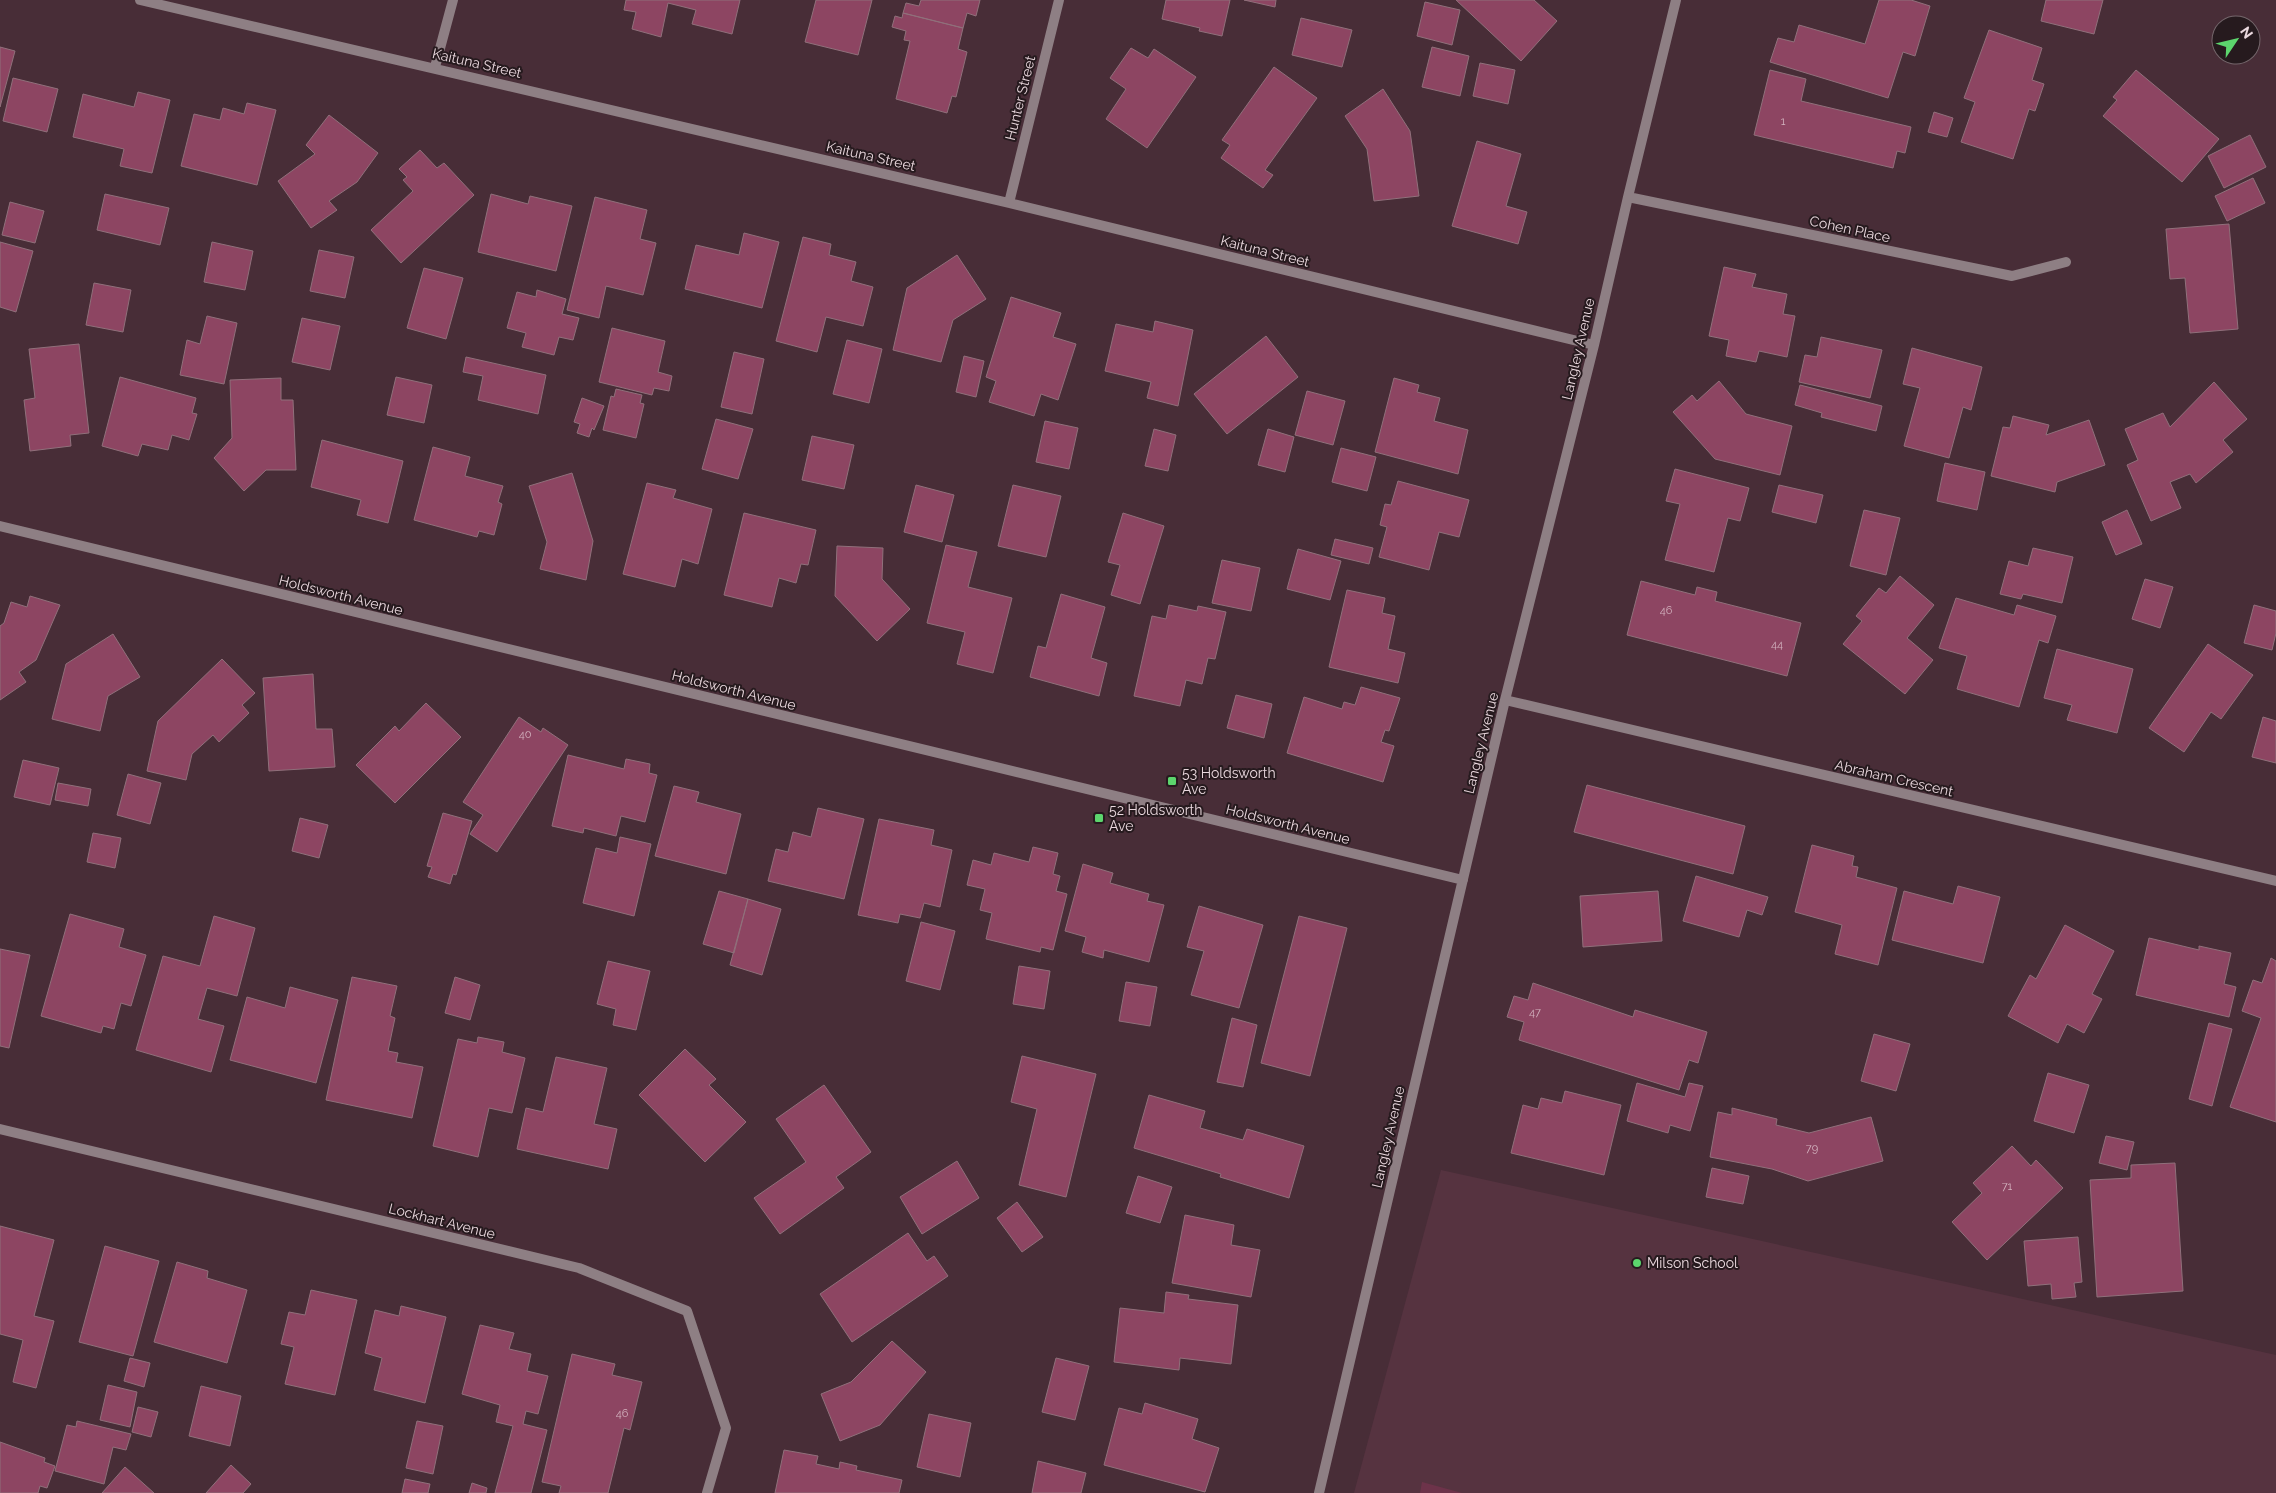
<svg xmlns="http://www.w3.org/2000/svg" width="2276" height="1493" font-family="Raleway,sans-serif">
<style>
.built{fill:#563340}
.green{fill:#6d334a}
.building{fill:#8d4562;stroke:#90707b}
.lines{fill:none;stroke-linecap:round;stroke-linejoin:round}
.minor{stroke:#8e7f84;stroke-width:10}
.poi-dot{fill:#5cd56d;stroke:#261a1e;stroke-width:2}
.labels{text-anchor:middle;stroke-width:4;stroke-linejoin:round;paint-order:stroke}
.number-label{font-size:11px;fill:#d3b3bf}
.street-label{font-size:14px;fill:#ead8de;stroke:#261a1e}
.poi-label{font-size:14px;fill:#ead8de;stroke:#261a1e;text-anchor:start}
</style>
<rect width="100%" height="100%" fill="#482d37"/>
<path class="built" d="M1441 1170 2276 1355V1493H1354Z"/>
<path class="green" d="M1422 1482 1462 1493H1420Z"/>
<path class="building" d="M626 0H740L732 34 692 24 696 10 668 3 661 37 632 29 636 12 624 10Z
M816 0H872L858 55 805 42Z
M921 0H980L976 16 967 13 963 28 903 13 906 3 919 6Z
M1166 0H1230L1222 36 1199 31 1200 28 1162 19Z
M1244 0H1276L1275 7Z
M1456 0H1534L1557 21 1521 61Z
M1879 0H1911L1930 6 1915 56 1903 52 1888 98 1770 62 1778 38 1794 42 1799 25 1865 44Z
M2046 0H2103L2094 34 2041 21Z
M1425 2 1460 10 1452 45 1417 36Z
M903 13 963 28 958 49 967 52 956 97 952 96 947 113 896 99 910 41 904 40 906 31 892 27 895 16 902 18Z
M1301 18 1352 30 1342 67 1292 55Z
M1989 30 2042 48 2032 80 2044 84 2035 111 2029 109 2013 159 1961 142 1975 102 1964 98Z
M0 47 15 51 0 107Z
M1432 47 1469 56 1460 96 1422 87Z
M1131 48 1148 58 1154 49 1196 77 1147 148 1106 119 1126 89 1110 78Z
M1480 63 1515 70 1508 104 1473 96Z
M1274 67 1317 98 1265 170 1273 175 1263 188 1221 158 1230 145 1222 140Z
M1770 70 1806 79 1801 101 1911 127 1905 153 1897 151 1893 168 1754 135Z
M2136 70 2219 139 2182 182 2103 116 2117 100 2113 97Z
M13 78 58 89 47 132 3 121Z
M1383 89 1410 131 1419 196 1374 201 1367 149 1345 116Z
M138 92 170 100 152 173 120 166 124 149 73 137 83 94 134 107Z
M247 103 276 110 257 185 181 166 194 114 220 120 223 108 244 114Z
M1934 112 1953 118 1947 137 1928 132Z
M329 115 378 153 357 182 329 201 337 210 311 228 278 181 315 154 306 145Z
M2250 135 2266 167 2224 188 2208 156Z
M1477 141 1521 154 1506 206 1527 212 1518 244 1452 226Z
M420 150 437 168 444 163 474 195 401 263 371 230 413 191 403 180 407 177 399 169Z
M2253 178 2265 203 2227 221 2215 196Z
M105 194 169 208 160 245 97 230Z
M491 194 528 204 530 196 572 206 556 271 478 252Z
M595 197 647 210 640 239 656 243 643 295 606 286 599 318 567 310Z
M10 202 44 211 35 243 2 235Z
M2229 224 2238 329 2190 333 2185 278 2170 279 2166 229Z
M744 233 779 242 762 308 685 289 696 245 739 255Z
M803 237 831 244 829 255 856 262 851 281 873 287 863 326 826 317 817 352 776 341Z
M0 242 33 251 16 312 0 307Z
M212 242 253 251 245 290 204 282Z
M319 250 354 257 345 298 310 291Z
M957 255 986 299 953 320 941 362 893 350 907 288Z
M1724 267 1756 274 1752 287 1787 294 1783 314 1795 316 1787 357 1759 351 1756 362 1726 356 1729 340 1709 336Z
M424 268 463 278 446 339 407 328Z
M94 283 131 290 123 332 86 325Z
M537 290 566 299 562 314 579 318 573 340 559 337 554 355 522 347 526 333 507 328 517 292 536 297Z
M1011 297 1061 313 1053 337 1076 344 1058 400 1041 394 1034 416 989 402 996 381 986 377Z
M207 316 237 323 224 384 180 375 187 340 200 344Z
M302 318 340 326 330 370 292 362Z
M1155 321 1193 330 1178 406 1147 398 1151 382 1105 371 1116 324 1153 332Z
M612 328 665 341 658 372 672 376 669 391 654 388 652 395 599 382Z
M1266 336 1298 377 1227 434 1194 394Z
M1821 337 1882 350 1870 398 1799 382 1805 355 1817 357Z
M847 340 882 349 869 403 833 394Z
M79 344 89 433 70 435 71 446 30 451 24 400 35 398 29 349Z
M1912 348 1982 367 1971 410 1963 407 1949 458 1904 446 1920 388 1903 384Z
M734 352 764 359 752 414 721 407Z
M964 356 984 361 976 397 956 392Z
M466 357 546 375 538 414 478 400 483 376 463 372Z
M120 377 196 398 192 413 197 414 189 440 172 435 168 450 142 444 138 456 102 446Z
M396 377 432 385 424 423 387 415Z
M281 378V400H293L296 470H266L244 491 214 458 232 438 230 380Z
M1394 378 1419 385 1417 392 1440 398 1434 421 1468 430 1458 474 1375 452Z
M1719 381 1746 414 1792 426 1780 475 1715 459 1673 412 1692 395 1697 401Z
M2214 382 2247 419 2223 440 2233 452 2196 483 2190 474 2170 482 2181 508 2151 521 2127 465 2138 460 2125 429 2163 413 2170 427Z
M1800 385 1882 406 1876 431 1821 417 1822 413 1795 405Z
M616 389 642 395 640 403 644 404 636 438 603 430 611 396 614 397Z
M1307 391 1345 401 1333 445 1295 435Z
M582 398 604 406 594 430 592 428 589 437 577 433 580 424 574 422Z
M2013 416 2049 425 2046 435 2089 420 2105 465 2057 482 2055 492 1991 476 2003 427 2010 428Z
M716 419 753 429 738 479 702 469Z
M1045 421 1078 428 1069 469 1036 462Z
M1154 429 1176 435 1168 471 1145 466Z
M1268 429 1294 437 1285 472 1258 465Z
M812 436 854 445 844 489 802 480Z
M322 440 403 461 388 523 357 515 361 500 311 487Z
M433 447 470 457 465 476 503 486 498 502 502 504 494 535 479 531 477 537 414 520Z
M1341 448 1376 457 1367 491 1332 482Z
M1945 463 1985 472 1977 510 1937 501Z
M1675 469 1749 488 1740 521 1728 518 1714 572 1665 560 1680 504 1666 501Z
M572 473 593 541 586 580 540 569 547 542 529 486Z
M1398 481 1469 500 1459 537 1439 532 1429 570 1379 557 1387 527 1380 525 1385 504 1391 505Z
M647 483 676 490 673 498 712 509 698 564 682 559 675 587 623 574Z
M916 485 954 495 942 542 904 532Z
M1013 485 1061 496 1046 557 998 546Z
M1779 485 1823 495 1816 523 1772 512Z
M1864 510 1900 518 1886 575 1850 566Z
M2127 510 2142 544 2116 555 2102 522Z
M744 513 816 530 808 565 801 564 796 583 779 578 772 607 724 595Z
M1123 513 1164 526 1140 604 1111 595 1120 565 1108 562Z
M1335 539 1373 548 1369 564 1331 555Z
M946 545 977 552 968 587 1012 598 993 673 957 664 965 632 927 623Z
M837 546 883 548 882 579 910 609 877 641 835 596Z
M2033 548 2073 557 2062 603 2023 594 2021 599 2000 594 2009 561 2028 566Z
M1298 549 1341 561 1330 600 1287 589Z
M1222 560 1260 568 1251 611 1212 603Z
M1900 576 1934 605 1907 638 1933 660 1905 694 1843 644 1862 621 1856 616 1879 588 1886 593Z
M2145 579 2173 587 2160 628 2132 619Z
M1641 581 1695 595 1697 587 1717 592 1715 601 1801 623 1787 676 1627 635Z
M1347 590 1385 598 1382 613 1395 616 1388 649 1405 653 1398 683 1329 667Z
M1061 594 1105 607 1091 658 1107 663 1099 696 1030 677 1038 646 1046 648Z
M30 596 60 605 36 660 19 672 26 682 0 700V626L4 623 11 602 27 607Z
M1956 598 2014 615 2017 605 2056 616 2048 643 2039 640 2019 707 1957 689 1967 656 1939 648Z
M1169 605 1197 611 1198 606 1226 612 1215 659 1208 658 1202 684 1186 680 1180 706 1134 696 1152 616 1166 619Z
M2254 605 2276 611V633L2272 650 2244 643Z
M113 634 140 677 108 696 100 731 52 719 66 664Z
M2208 644 2253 675 2221 719 2211 712 2184 752 2149 728Z
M2057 649 2133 669 2117 733 2067 720 2072 705 2044 698Z
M222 659 255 693 242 705 249 713 219 742 213 735 192 754 186 780 147 771 158 721Z
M313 674 316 729H332L335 767 269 771 263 678Z
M1361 687 1400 698 1389 731 1385 730 1381 742 1394 746 1383 782 1287 753 1304 697 1342 709 1344 702 1355 705Z
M1236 695 1272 704 1264 738 1227 728Z
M426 703 461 737 395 803 356 765 395 726 399 731Z
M519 717 541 732 543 728 568 745 497 852 470 834 483 815 463 802Z
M2263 717 2276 721V763L2252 757Z
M568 755 624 769 626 759 650 764 649 773 657 775 645 822 621 816 616 836 584 828 583 833 552 826Z
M23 760 59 768 50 805 14 797Z
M128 774 161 783 150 824 117 815Z
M58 783 91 789 88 806 55 800Z
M1587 785 1745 826 1733 874 1574 832Z
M674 786 699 792 696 802 741 814 726 874 655 856Z
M818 808 864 819 844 899 768 881 776 849 788 852 793 832 811 837Z
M443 813 472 821 456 875 453 874 450 884 428 877 432 867 427 866Z
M300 818 328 825 319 858 292 851Z
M879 819 934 830 931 845 952 850 940 907 924 903 920 918 900 914 898 923 858 915Z
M93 833 121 838 115 868 87 862Z
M620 837 651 844 634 916 583 903 596 848 617 853Z
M1812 845 1854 856 1852 866 1858 867 1856 877 1897 888 1878 965 1835 954 1842 925 1795 912Z
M1033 847 1058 853 1053 874 1060 876 1056 891 1067 894 1053 950 1041 947 1040 952 986 939 992 913 980 910 985 889 967 885 973 860 991 865 994 853 1029 862Z
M1083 864 1113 873 1110 883 1149 894 1147 901 1164 905 1149 962 1104 950 1103 958 1082 952 1086 937 1065 931Z
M1696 876 1768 897 1762 915 1747 910 1739 937 1683 921Z
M1958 886 2000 897 1983 963 1892 940 1904 891 1953 904Z
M719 891 748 899 734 953 703 944Z
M1658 891 1662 941 1583 947 1580 896Z
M748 899 781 909 762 975 730 965Z
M1199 906 1263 925 1239 1008 1191 995 1204 951 1187 947Z
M70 914 124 929 119 947 146 955 131 1006 121 1003 114 1029 103 1026 101 1033 41 1016Z
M214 916 255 928 237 996 207 988 198 1019 224 1026 211 1072 136 1050 163 956 200 966Z
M1299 916 1347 928 1310 1076 1261 1063Z
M921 922 955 931 940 990 906 981Z
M2065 925 2114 951 2092 994 2102 999 2084 1033 2067 1024 2058 1043 2008 1016 2030 975 2036 979Z
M2149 938 2199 950V946L2231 953 2224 984 2236 987 2229 1017 2136 995Z
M0 949 30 955 9 1048 0 1046Z
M2271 958 2276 961V1122L2230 1107 2261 1018 2242 1011 2253 980 2262 983Z
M608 961 650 971 636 1030 613 1025 616 1009 597 1004Z
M1019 966 1050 971 1044 1009 1013 1004Z
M352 977 397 986 390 1016 395 1018 388 1051 398 1053 396 1062 423 1067 412 1118 326 1100Z
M455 977 480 985 470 1020 445 1013Z
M1126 982 1157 987 1150 1026 1119 1021Z
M1533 983 1633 1017 1635 1010 1707 1032 1698 1063 1689 1060 1679 1090 1519 1040 1524 1022 1507 1017 1514 996 1528 1000Z
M290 987 338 1000 316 1083 230 1060 247 997 285 1008Z
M1232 1018 1257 1025 1243 1087 1217 1082Z
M2209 1023 2232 1029 2212 1106 2189 1099Z
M1874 1034 1910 1044 1896 1091 1861 1081Z
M478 1037 504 1042 502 1052 525 1058 512 1113 489 1108 478 1157 433 1146 458 1039 477 1043Z
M685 1049 716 1079 709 1085 746 1122 705 1162 639 1095Z
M1022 1056 1096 1074 1066 1197 1019 1185 1037 1109 1011 1102Z
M556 1057 607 1068 594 1124 617 1129 608 1169 517 1149 526 1108 543 1112Z
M2048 1073 2089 1085 2074 1133 2034 1121Z
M1637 1083 1685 1097 1689 1083 1703 1086 1690 1131 1670 1125 1668 1133 1627 1121Z
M824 1085 871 1152 836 1177 844 1188 780 1234 754 1198 806 1162 776 1119Z
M1565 1091 1621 1105 1604 1175 1511 1153 1523 1105 1538 1109 1541 1098 1562 1103Z
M1149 1095 1205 1111 1200 1128 1243 1140 1247 1129 1304 1146 1289 1198 1220 1177 1221 1174 1134 1148Z
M1732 1108 1777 1119 1776 1125 1809 1133 1871 1117 1883 1161 1808 1181 1772 1169 1710 1157 1718 1112 1732 1115Z
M2106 1136 2134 1142 2127 1170 2099 1163Z
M2012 1146 2031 1166 2036 1160 2063 1188 1987 1260 1952 1222 1982 1193 1973 1183Z
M957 1161 979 1198 922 1234 900 1197Z
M2175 1163 2183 1291 2097 1297 2090 1180 2131 1178V1165Z
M1712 1168 1749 1176 1743 1204 1706 1197Z
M1138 1176 1172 1187 1160 1223 1126 1213Z
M1017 1202 1043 1237 1022 1252 997 1218Z
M1185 1215 1234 1225 1231 1245 1260 1250 1251 1297 1172 1283Z
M0 1226 54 1240 34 1316 54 1321 36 1388 13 1382 23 1340 0 1334Z
M908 1233 927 1261 934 1256 948 1276 852 1342 820 1294Z
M2078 1237 2082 1282 2074 1283 2076 1297 2052 1299 2051 1284 2028 1286 2024 1241Z
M105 1246 159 1261 133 1356 79 1342Z
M177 1262 208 1271 207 1278 247 1290 227 1363 154 1342Z
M311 1290 357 1300 335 1395 285 1384 294 1347 281 1344 289 1312 305 1315Z
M1166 1292 1189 1295 1188 1299 1238 1305 1231 1364 1180 1358 1179 1370 1114 1362 1120 1308 1164 1313Z
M401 1306 446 1317 425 1403 374 1390 382 1358 365 1353 375 1310 399 1316Z
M480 1325 514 1333 509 1349 531 1354 527 1371 548 1376 538 1414 526 1411 523 1424 547 1430 531 1493H495L513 1426 496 1422 500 1405 462 1394Z
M892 1341 926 1372 880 1425 840 1441 821 1394 851 1382Z
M572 1354 615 1364 612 1375 642 1382 630 1430 624 1428 608 1493H559L561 1486 542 1482Z
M130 1358 150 1363 144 1387 124 1381Z
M1056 1358 1089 1366 1075 1420 1042 1412Z
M108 1385 137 1392 130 1427 100 1420Z
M201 1386 241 1396 230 1446 189 1436Z
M1145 1403 1198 1419 1192 1439 1219 1448 1205 1492 1104 1465 1119 1408 1142 1414Z
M138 1407 158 1412 151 1437 132 1432Z
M929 1414 971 1423 960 1477 917 1467Z
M77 1421 131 1434 126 1450 113 1447 104 1484 55 1471 67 1425 76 1427Z
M417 1421 443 1426 433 1474 406 1468Z
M0 1442 45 1458 44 1462 55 1466 47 1488 40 1486 38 1493H0Z
M784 1450 818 1456 816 1464 839 1469 840 1462 857 1466 856 1470 902 1480 899 1493H775Z
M1038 1461 1086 1473 1081 1493H1032Z
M231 1465 251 1484 243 1493H206Z
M125 1467 154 1493H102Z
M405 1479 430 1484 428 1493H402Z
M472 1483 487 1488 486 1493H469Z"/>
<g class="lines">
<path class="minor" d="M140 0 1009 203 1594 345
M435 67 453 0
M1628 197 2012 276 2066 262
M1009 203 1059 0
M0 526 1463 880
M1505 700 2276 881
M0 1129 579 1268 687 1311 726 1428 707 1493
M1319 1493 1505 700 1594 345 1628 197 1676 0"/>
</g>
<g class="poi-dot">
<rect x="1167" y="776" width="10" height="10" rx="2.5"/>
<rect x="1094" y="813" width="10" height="10" rx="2.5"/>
<circle cx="1637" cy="1263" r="5"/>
</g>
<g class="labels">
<g class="number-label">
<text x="1783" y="125">1</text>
<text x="1666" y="614">46</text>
<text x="1777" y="648">44</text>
<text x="525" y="738">40</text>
<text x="1535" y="1016">47</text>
<text x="1812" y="1152">79</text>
<text x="2007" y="1190">71</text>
<text x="622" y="1417">46</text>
</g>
<g class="street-label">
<text transform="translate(477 63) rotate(13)" y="5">Kaituna Street</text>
<text transform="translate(1020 98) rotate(-76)" y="5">Hunter Street</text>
<text transform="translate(871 156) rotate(13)" y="5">Kaituna Street</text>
<text transform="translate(1850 229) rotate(12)" y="5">Cohen Place</text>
<text transform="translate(1265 251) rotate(14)" y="5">Kaituna Street</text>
<text transform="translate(1578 349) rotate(-77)" y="5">Langley Avenue</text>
<text transform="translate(341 595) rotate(14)" y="5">Holdsworth Avenue</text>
<text transform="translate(734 690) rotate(14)" y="5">Holdsworth Avenue</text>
<text transform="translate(1481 743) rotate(-76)" y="5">Langley Avenue</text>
<text transform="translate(1894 778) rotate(13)" y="5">Abraham Crescent</text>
<text transform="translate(1288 824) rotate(14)" y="5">Holdsworth Avenue</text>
<text transform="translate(1388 1137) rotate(-77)" y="5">Langley Avenue</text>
<text transform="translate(442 1221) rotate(14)" y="5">Lockhart Avenue</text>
</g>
<g class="poi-label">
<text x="1182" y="778">53 Holdsworth<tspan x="1182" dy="16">Ave</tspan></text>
<text x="1109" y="815">52 Holdsworth<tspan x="1109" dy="16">Ave</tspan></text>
<text x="1647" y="1268">Milson School</text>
</g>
</g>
<g transform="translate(2236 40) rotate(55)"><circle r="24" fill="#261a1e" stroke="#74666b"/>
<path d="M0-4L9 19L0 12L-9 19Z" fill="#5cd56d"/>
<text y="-8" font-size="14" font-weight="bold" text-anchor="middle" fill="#ead8de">N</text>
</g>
</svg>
